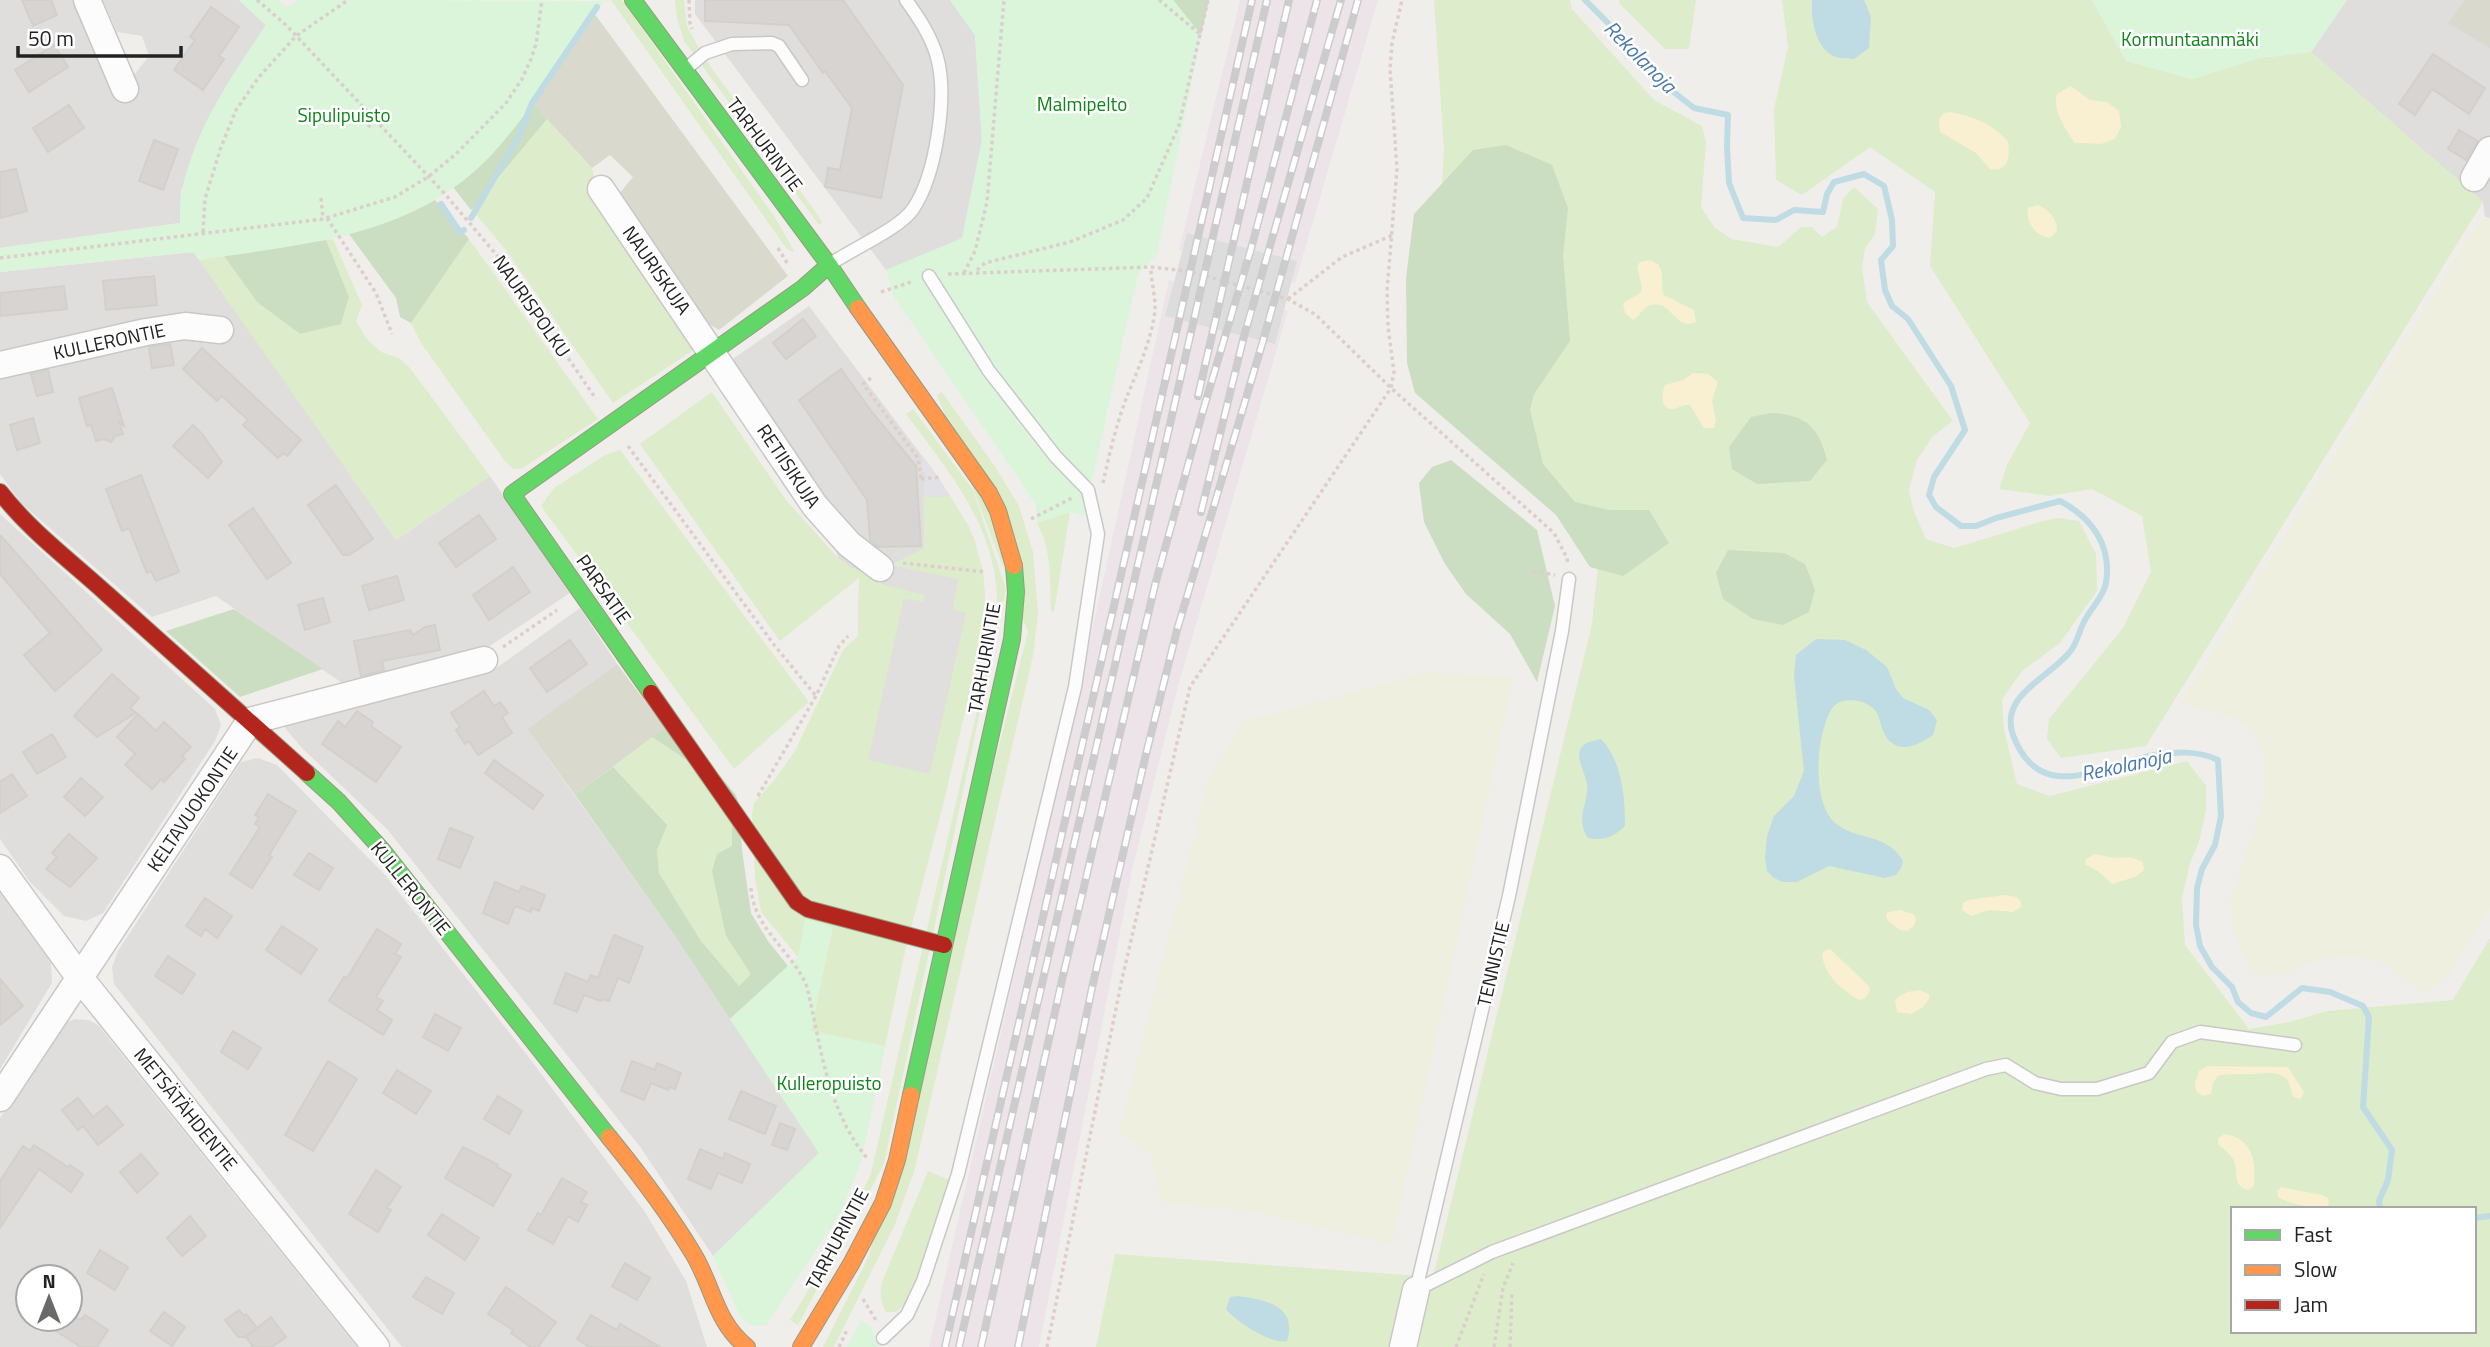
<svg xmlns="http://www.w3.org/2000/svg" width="2490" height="1347" font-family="'Titillium Web',sans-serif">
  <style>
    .residential { fill: #dfdedc; fill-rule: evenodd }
    .industrial { fill: #ede4e9 }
    .construction { fill: #d9d9cd }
    .farmland { fill: #efefdf }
    .grass { fill: #ddeccb; fill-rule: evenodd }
    .forest { fill: #cbdec1 }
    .sand { fill: #f8f0d0 }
    .park { fill: #daf5da }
    .parking { fill: #e0dfde }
    .plaza { fill: #e2e1e5 }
    .water { fill: #bfdbe3 }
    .pier { fill: #dedddd }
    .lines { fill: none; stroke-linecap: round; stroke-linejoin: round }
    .stream { stroke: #bfdbe3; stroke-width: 6 }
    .building { fill: #d7d4d2; stroke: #d3d0cc; stroke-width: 2 }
    .lane-casing { stroke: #c9c8c7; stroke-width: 15 }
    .street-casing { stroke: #c9c8c7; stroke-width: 29 }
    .fast-casing { stroke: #999a82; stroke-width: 18 }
    .slow-casing { stroke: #999a82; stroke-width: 18 }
    .jam-casing { stroke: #999a82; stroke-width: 18 }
    .path { stroke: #dccecd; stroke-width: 3.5; stroke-dasharray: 3.5 3.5; stroke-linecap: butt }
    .lane { stroke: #fdfcfc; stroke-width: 12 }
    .street { stroke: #fdfcfc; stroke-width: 26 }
    .fast { stroke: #63d668; stroke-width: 16 }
    .slow { stroke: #ff974d; stroke-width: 16 }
    .jam { stroke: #b3261e; stroke-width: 16 }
    .rail-casing { stroke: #ccc; stroke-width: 8 }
    .rail { stroke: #fff; stroke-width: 5; stroke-dasharray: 16; stroke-linecap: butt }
    .labels { text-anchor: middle; stroke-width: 5; stroke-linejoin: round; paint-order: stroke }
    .park-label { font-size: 19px; fill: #0c8416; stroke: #fff }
    .street-label { font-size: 19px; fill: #222; stroke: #fff }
    .water-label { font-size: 21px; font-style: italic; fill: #4a7aab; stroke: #fff }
  </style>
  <rect width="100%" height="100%" fill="#f0eeeb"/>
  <path class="residential" d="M0,0H72L117,102L138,92L134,75L149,56L142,36L117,32L103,0H239L266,25L258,37L181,191L180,223L0,248Z
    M695,0H950L975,35L982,140L962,239L886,270L695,14Z
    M2347,0H2490V218L2485,217L2483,202L2311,52Z
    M194,252L396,540L490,476L570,593L476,655L342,683L216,596L152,617L21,503L0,474V272Z
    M809,306L938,477L969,527L983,572L984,621L965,712L856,778L859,577L838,558L826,509L727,363Z
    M0,514L215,709L221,725L215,741L103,913L86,921L64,916L30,882L0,839Z
    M580,608L617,664L527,729L673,933L819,1153L713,1256L641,1148L387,829L302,748L285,728L295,717L488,674Z
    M258,758L277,765L385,875L527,1055L645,1212L686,1281L707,1347H402L114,984L112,967L118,951L241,762Z
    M0,893L51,963L52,983L0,1069Z
    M75,1019L88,1020L98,1025L357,1347H0V1118L64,1023ZM28,1277H70V1319H28Z"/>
  <path class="industrial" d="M1240,0H1378L1295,283L1179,250Z
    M1169,280L1288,311L1178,686L1133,866L1039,1347H929L1068,740Z"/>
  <path class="construction" d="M2465,0H2490V48L2448,23Z
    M594,13L788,276L719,330L707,323L683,300L686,289L618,195L633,177L610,155L592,168L532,103Z
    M617,664L665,728L575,795L527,729Z"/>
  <path class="farmland" d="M2485,217L2490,218V907L2449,975L2424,994L2385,963L2354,956L2320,959L2285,974L2258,975L2247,965L2234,934L2230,900L2265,796L2263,750L2253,729L2226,716L2181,703L2471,234Z
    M1423,673L1514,676L1392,1245L1251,1211L1162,1203L1150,1153L1119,1132L1208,781L1242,722Z"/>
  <path class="grass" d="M611,0H622L776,219L794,251L793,252L786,248Z
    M675,0H684L687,26L703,56L817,214L822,222L819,225L684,41L677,18Z
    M1434,0H1570L1572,9L1654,100L1702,126L1706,142L1701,207L1715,228L1732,239L1778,247L1801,227H1812L1822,237L1837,227L1843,199L1854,187L1878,209L1875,234L1865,249L1862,267L1867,302L1953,421L1933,436L1917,460L1909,490L1913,509L1926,539L1954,548L2043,521L2058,518L2079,521L2096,554L2097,591L2060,643L2022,671L2002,699L2004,729L2017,784L2050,796L2187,761L2206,786V810L2199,842L2190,863L2182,898L2185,945L2249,1029L2290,1022L2327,1011L2453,1000L2490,938V1347H1096L1115,1254L1433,1277L1592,624L1598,566L1563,515L1430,396L1444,149ZM2233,1209H2474V1331H2233Z
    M1619,0H1696L1689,49H1665L1620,4Z
    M1782,0H2092L2126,61L2192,79L2260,58L2311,52L2483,202L2146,746L2061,758L2047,739L2049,719L2123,628L2151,572L2142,516L2092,489L2050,496L1999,489L2007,465L2030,423L1930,266L1935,192L1870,147L1802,195L1776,180L1774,109L1788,47Z
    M532,103L592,168L604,217L690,343L692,351L613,403L505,249L453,187L493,153Z
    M333,239L362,305L356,321L367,339L381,352L399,358L410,368L490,476L396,540L199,260L224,256L257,302L300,334L341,323L349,297L326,240Z
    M469,239L598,419L521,469H513L504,460L421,343L411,323Z
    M712,392L786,500L838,558L852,568L888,576L882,584L925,594L924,602L904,599L869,760L966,613L953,610L891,565L924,548L923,497L950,496L969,527L975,541L983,572L985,593L984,621L965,712L944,801L905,951L861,1161L841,1211L766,1325H750L784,1187L819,1153L730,1019L799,978L798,957L761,912L755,878L752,813L754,803L776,778L795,751L843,650L858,636L859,578L780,641L640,444Z
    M942,392L996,468L1019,506L1033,552L1038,614L1033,656L914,1172L895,1224L834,1347H823L869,1256L1028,632L937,395Z
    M913,409L973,490L1006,589L884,1164L798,1325L790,1320L845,1231L871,1173L996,628C1006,539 956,481 906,414Z
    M620,450L809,702L734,769L541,506L554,488L605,455Z
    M1070,512L1054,612L1051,611C1050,582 1052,549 1037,523Z
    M652,737L718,781L732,823V846L726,936L752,974L738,987L701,941L659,873L657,850L613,767Z
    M928,1171L949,1180L941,1210L909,1300L896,1312H886C880,1301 880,1293 882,1282Z"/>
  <path class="forest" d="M1173,0H1209L1201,35Z
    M532,103L547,119L471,210L453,187L493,153Z
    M1506,145L1552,165L1568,208L1563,256L1570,341L1534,394L1530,410L1543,464L1575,502L1609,510H1649L1669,543L1623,576L1590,567L1556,515L1415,393L1407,363L1406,278L1414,214L1473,150Z
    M435,200L469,239L411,323L400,317L396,298L349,234C380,226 408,215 435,200Z
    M326,240L349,297L341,324L300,334L257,302L224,256Z
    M1771,413C1805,414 1819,427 1827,460L1810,481L1757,484L1732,469L1729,447L1751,417Z
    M1451,460L1537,530L1555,606L1537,682L1510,634L1466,594L1445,564L1424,522L1419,483L1432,467Z
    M1728,550L1784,553L1805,564L1815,590L1809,612L1783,625L1753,619L1723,599L1716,573Z
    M234,609L323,669L240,697L166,631Z
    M665,728L721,777L736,795L739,805L742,850L751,913L768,941L788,966L730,1019L673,933L575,795L613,767L667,825L657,850L659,873L701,941L739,986L751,974L726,936L712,871L717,854L732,846V823L718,781L652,737Z"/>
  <path class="sand" d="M2071,86L2090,100L2107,102L2119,111L2121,127L2115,139L2101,144L2075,143C2066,130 2052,110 2057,94Z
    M1950,112C1971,116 1995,124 2008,142C2010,157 2009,172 1990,169L1976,153L1940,132L1939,119L1944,113Z
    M2038,205C2049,210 2057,218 2057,231L2050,238C2035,236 2026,223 2028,208Z
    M1650,260L1659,265C1664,275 1660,285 1664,295L1694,310L1696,322C1676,332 1672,300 1651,305C1643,307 1640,316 1633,320L1625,313L1623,303L1640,293L1642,288L1637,266L1640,262Z
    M1693,373L1708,374L1718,382L1712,401L1716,420L1714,428H1704L1690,405C1683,404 1680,408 1673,409C1659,410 1662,393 1665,385L1683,380Z
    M2095,854L2114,858L2131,857L2143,862L2144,870L2135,877L2112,884L2098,871L2085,864L2086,859Z
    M2004,895L2017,897L2021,902V907L2013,912L1989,910L1971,916L1962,910L1963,903L1968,900Z
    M1900,910L1913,914L1916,918L1914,926L1908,931L1900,930L1887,920L1886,915L1888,912Z
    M1830,949L1869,986L1870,991L1864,999L1859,1000C1842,990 1824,975 1822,954L1824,951Z
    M1920,990L1929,994V999L1922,1008L1911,1014L1897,1012L1895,1001L1898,997L1907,992Z
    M2208,1066L2288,1067L2304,1092L2301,1099L2293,1097L2288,1080C2276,1070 2268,1073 2254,1074C2241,1075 2231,1073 2218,1076L2213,1083L2211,1094L2202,1096L2196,1091L2195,1083L2199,1071Z
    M2225,1134C2253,1139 2256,1161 2254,1186L2248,1190C2232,1186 2239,1174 2234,1161C2231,1154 2223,1149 2218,1144V1138Z
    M2281,1187L2322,1195L2328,1198L2329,1204L2326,1207C2310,1207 2291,1205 2278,1197L2277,1191Z"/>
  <path class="park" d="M239,0H278L286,7L299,0L605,1L594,13C562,60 532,110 494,152C417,237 304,244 199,260L193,252L0,272V248L180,223C180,212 180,200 182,190C195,129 232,75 266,25Z
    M950,0H1173L1201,35L1157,254L1138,274L1084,516L1070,512L1037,523L1036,506L1025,488L894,297L886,270L962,238L982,140L975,35Z
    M2092,0H2347L2311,52L2260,58L2193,79L2126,61Z
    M805,919L833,927L811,1031L885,1046L861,1161L841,1211L766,1325C754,1327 748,1325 740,1316L713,1256L819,1153L730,1019L798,957Z
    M861,1320L871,1327L879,1347H847Z"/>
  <path class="parking" d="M891,565L958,579L953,609L966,613L930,774L868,760L904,598L923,602L925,595L881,584L888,576Z"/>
  <path class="plaza" d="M922,455L938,477L950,496L923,497L925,478V472H922Z"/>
  <path class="water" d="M1812,0H1864L1871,17L1869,48L1854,59C1849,58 1841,59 1836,57C1815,49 1811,19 1812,0Z
    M1816,639L1845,640L1866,650L1887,667L1896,689L1903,698L1929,710L1937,720L1933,735C1917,746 1896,756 1884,733C1881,727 1880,719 1877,713C1868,699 1840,694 1831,710C1816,736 1811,801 1835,823C1856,841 1886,832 1903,861L1901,868L1896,875L1885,878L1829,866L1797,882H1783L1774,878L1767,871L1765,858L1767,836L1774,816L1794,796L1804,771L1794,676L1796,655Z
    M1601,739C1622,761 1625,797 1625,826C1613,837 1604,841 1588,838C1575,818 1588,806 1587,785C1586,773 1575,759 1581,748C1585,741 1595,741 1601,739Z
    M1238,1296C1265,1300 1298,1305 1287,1341C1272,1345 1235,1321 1226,1309L1230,1297Z"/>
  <path class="pier" d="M1187,233L1297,261L1275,344L1165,316Z"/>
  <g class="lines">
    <path class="stream" d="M1585,0L1623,38L1652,75L1694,108L1728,115L1727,146L1729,183L1743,218L1776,220L1794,210L1823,212L1827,194L1834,182L1864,174L1884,186L1892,220L1893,246L1881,260L1885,290L1892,306L1908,319L1951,386L1965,430L1934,477L1929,495L1936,507L1961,526H1976L1996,518L2060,501C2092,518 2112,545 2106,583C2104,596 2091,608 2085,620C2079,630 2077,645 2069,653C2048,678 1999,696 2013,735C2040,808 2104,764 2155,755C2175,751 2200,751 2218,760L2221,816L2215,845L2202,869L2197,888L2196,925L2200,946L2212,967L2232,987L2238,1002L2251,1013L2266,1017L2302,988L2330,992L2363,1006L2369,1017L2363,1107L2392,1150L2388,1180L2379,1201L2380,1209
      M441,204L460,232L464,230
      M471,218L518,138L532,103L597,7
      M2474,1218L2490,1216"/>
  </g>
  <path class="building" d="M22,0H51L57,15L33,26Z
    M705,0H843L903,85L881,198L825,187L828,168L840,170L852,108L825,71L823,73L789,25L705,21Z
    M211,7L239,27L219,56L224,59L203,90L174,70L195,40L190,37Z
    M54,45L68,67L29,92L15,70Z
    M2433,54L2485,88L2469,114L2432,89L2415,115L2399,104Z
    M69,105L84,128L48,152L33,128Z
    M2459,130L2478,141L2466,160L2448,149Z
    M154,140L178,149L163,190L139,181Z
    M16,169L27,211L0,218V172Z
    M154,276L157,305L106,310L103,281Z
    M64,286L67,309L0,316V293Z
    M803,319L816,336L786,359L773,343Z
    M170,344L174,365L152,368L149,347Z
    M202,348L301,440L287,456L283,453L278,458L243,425L248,420L222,396L217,401L183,369Z
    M841,369L872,412L916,466L921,546L878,547L870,540L867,500L799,400Z
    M48,370L53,392L37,396L31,374Z
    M112,388L124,426L119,422L123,434L115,436L111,442L104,439L96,441L91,425L87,426L79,398Z
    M33,418L40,443L17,450L10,425Z
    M193,425L202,434L222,462L208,478L173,446Z
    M141,475L179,572L156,581L151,571L147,573L129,528L122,531L106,489Z
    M336,485L373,539L349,555H343L308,505Z
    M253,508L291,563L267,579L229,525Z
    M479,515L496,539L456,567L439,543Z
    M0,535L102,650L55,691L24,655L50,633L0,574Z
    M513,567L530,592L489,620L473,595Z
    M397,576L404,600L369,610L362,586Z
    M323,598L330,622L305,630L298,605Z
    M435,625L440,650L382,661L384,670L361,676L354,641L410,630L413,635L425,627Z
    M570,640L587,664L547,692L530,668Z
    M112,674L139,698L130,708L136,713L97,737L74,716Z
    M484,691L494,706L500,702L508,713L502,717L512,733L478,755L469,741L465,744L456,730L460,727L451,713Z
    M357,711L373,722L371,726L401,747L376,782L322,744L338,721L345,727Z
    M138,714L156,731L164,722L191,747L182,756L185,759L164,782L161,779L152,789L125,765L135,754L117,737Z
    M52,734L66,757L37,774L23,752Z
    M494,760L543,795L533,809L485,773Z
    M12,774L27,796L0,813V782Z
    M81,778L103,797L85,816L64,797Z
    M268,794L296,811L269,855L272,857L252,888L230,874L260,827L255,824L259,817L255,815Z
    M450,828L473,837L460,868L438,859Z
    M69,834L97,858L70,887L46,869L57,857L52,853Z
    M309,853L333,868L319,890L294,875Z
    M495,882L519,892L522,886L545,895L539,911L532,908L531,912L515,906L508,924L483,913Z
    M205,898L232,916L217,938L205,929L201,936L186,926Z
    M282,926L317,949L301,974L266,950Z
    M377,929L401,944L395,954L401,957L376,997L383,1001L377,1010L392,1020L383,1035L329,1001L344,977L347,978Z
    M614,935L643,947L629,983L618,978L609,1001L602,999L601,1001L584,995L577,1012L554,1003L566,973L588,982L591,975L598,978Z
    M168,956L195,974L182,994L155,976Z
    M0,979L23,1006L0,1025Z
    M435,1014L461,1028L448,1051L423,1037Z
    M233,1031L261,1048L248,1069L221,1052Z
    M328,1061L357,1079L313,1151L285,1135Z
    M632,1061L655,1070L657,1063L681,1073L675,1089L669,1087L668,1090L651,1083L644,1100L621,1091Z
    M397,1070L431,1091L416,1114L383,1093Z
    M741,1091L776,1106L765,1134L729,1119Z
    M498,1096L522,1111L509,1134L484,1119Z
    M78,1098L93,1117L107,1106L123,1125L98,1145L83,1126L78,1130L62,1110Z
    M780,1123L795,1129L787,1150L772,1145Z
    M34,1145L68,1167L70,1165L83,1174L71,1192L39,1169L0,1228V1181L23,1146L30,1151Z
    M463,1147L498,1165L497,1167L511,1175L493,1206L445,1178Z
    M700,1149L723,1159L725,1153L750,1164L742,1183L718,1173L711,1189L688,1179Z
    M141,1154L158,1174L137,1193L120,1172Z
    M376,1170L401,1187L387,1208L391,1210L378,1232L349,1214Z
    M562,1178L587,1192L581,1202L587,1205L578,1222L568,1216L553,1244L528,1230L538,1213L541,1215Z
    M442,1214L479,1238L465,1260L428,1235Z
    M190,1216L206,1236L182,1256L167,1238Z
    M100,1250L128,1267L115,1290L87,1273Z
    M625,1263L650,1278L637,1300L612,1286Z
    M426,1277L454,1293L442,1314L413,1297Z
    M506,1287L556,1322L538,1347H531L511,1333L513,1330L488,1314Z
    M239,1310L244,1316L246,1314L257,1328L245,1337H238L225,1320Z
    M164,1312L185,1327L172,1346L150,1331Z
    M85,1315L108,1330L97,1347H81L38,1319H82Z
    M591,1315L617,1330L620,1324L660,1347H590L577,1339Z
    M271,1317L286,1337L272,1347H253L246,1337Z"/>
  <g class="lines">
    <defs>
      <path id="lane" d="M687,68L705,53L732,44L772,43L779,46L802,80
        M832,263C854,248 899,229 913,209C936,175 948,96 937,57C931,36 919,18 906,0
        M1416,1290L1492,1252L1986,1069L2006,1065L2035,1083L2061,1089H2097L2149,1073L2172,1042L2200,1032L2295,1045
        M1416,1290L1509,896L1562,631L1569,579
        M883,1338L907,1315L923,1281L958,1174L1075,687L1098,534L1088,490L1056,457L989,371L929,276"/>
      <path id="street" d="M87,0L125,89
        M2474,178L2490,150
        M601,189L815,506L849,544L880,568
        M0,365L146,332L185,326L220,330
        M0,868L80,978L376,1347
        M0,1098L250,721L484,660
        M1403,1347L1416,1290"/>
      <path id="fast" d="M633,0L829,265L858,308
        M651,693L512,494L803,288L829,265
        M307,773L339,802L383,851L609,1137
        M911,1095L1012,639L1016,592L1014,566"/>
      <path id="slow" d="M858,308L989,493L998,511L1014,566
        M609,1137C640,1175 669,1213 694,1255C713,1287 716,1323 747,1347
        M801,1347L851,1264L883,1203L897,1160L911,1095"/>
      <path id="jam" d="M0,492C31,532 71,561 108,595C174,654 241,714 307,773
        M651,693L797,902L808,909L944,945"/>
    </defs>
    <use href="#lane" class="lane-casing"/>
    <use href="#street" class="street-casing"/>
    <use href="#fast" class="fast-casing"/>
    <use href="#slow" class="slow-casing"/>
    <use href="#jam" class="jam-casing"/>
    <path class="path" d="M257,0L286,25L445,194L505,265L596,399
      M689,0L690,23L692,29
      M1159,0L1200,34
      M368,127L374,120
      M321,198L323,219
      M327,218L376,293L392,334
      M203,232L205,199L221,147L236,110L259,77L296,36L348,0
      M778,248L787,263
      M0,258L323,219L395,197L428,177L456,154L506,103L522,79L531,59L536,44L542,0
      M977,270L985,263L1070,242L1123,220L1147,198L1179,125L1208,0
      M964,273L975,251L987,202L1004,0
      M948,274L1151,267L1187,271L1288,299L1316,315L1391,388L1554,533L1567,558L1568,565
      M881,292L914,281
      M1288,299L1342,257L1393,235
      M871,378L863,384L918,458L921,479H917
      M628,446L775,646L816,696
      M921,479L942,477
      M1103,483C1109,455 1116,426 1126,399C1137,371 1151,342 1155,311C1156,298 1151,282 1151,268
      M1031,519L1074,497
      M903,563L986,572
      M1533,571L1555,575
      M503,647L557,610
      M758,796L816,696L839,646L848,636
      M751,888C754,930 792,950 807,987C821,1046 827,1110 867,1158
      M863,1299L877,1322
      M839,1347L847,1330
      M1047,1347L1122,979L1190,687L1391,388L1394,372L1388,327L1387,291L1397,169L1390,69L1392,43L1402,0
      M1456,1347L1484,1274
      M1494,1347L1503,1288L1513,1263
      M1510,1347L1512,1292"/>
    <use href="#lane" class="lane"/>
    <use href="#street" class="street"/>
    <use href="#fast" class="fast"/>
    <use href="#slow" class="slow"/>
    <use href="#jam" class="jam"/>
    <defs>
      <path id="rail" d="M1198,396L1289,0
        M1201,512L1244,336L1341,0
        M945,1347L1252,0
        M959,1347L1267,0
        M981,1347L1062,980L1155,585L1202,414L1251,249L1317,0
        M1018,1347L1092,988L1146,754L1177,630L1263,341L1358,0"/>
    </defs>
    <use href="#rail" class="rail-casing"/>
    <use href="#rail" class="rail"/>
  </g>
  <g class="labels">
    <g class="park-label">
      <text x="2190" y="46">Kormuntaanmäki</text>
      <text x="1082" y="111">Malmipelto</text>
      <text x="344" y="122">Sipulipuisto</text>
      <text x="829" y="1090">Kulleropuisto</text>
    </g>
    <g class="street-label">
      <text transform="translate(765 144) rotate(53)" y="7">TARHURINTIE</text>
      <text transform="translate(657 270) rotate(55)" y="7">NAURISKUJA</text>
      <text transform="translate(532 306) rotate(55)" y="7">NAURISPOLKU</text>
      <text transform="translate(109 341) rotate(-12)" y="7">KULLERONTIE</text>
      <text transform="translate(789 466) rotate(56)" y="7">RETIISIKUJA</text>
      <text transform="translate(604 589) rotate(55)" y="7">PARSATIE</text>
      <text transform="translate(984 658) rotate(-80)" y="7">TARHURINTIE</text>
      <text transform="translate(192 809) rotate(-56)" y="7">KELTAVUOKONTIE</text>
      <text transform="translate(411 888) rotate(51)" y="7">KULLERONTIE</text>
      <text transform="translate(1493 964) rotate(-77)" y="7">TENNISTIE</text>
      <text transform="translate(186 1109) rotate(51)" y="7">METSÄTÄHDENTIE</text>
      <text transform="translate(837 1239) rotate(-62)" y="7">TARHURINTIE</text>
    </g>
    <g class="water-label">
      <text transform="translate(1640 57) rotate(45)" y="7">Rekolanoja</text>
      <text transform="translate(2126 765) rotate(-12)" y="7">Rekolanoja</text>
    </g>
  </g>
  <rect x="2231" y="1207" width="245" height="126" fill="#ffffff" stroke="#a7a7a7" stroke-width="2"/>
  <rect x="2245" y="1230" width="35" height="10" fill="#63d668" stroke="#a7a7a7" stroke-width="2"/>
  <text x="2294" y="1242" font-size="21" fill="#222222">Fast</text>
  <rect x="2245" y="1265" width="35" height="10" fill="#ff974d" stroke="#a7a7a7" stroke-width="2"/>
  <text x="2294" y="1277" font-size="21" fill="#222222">Slow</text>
  <rect x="2245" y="1300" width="35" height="10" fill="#b3261e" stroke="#a7a7a7" stroke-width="2"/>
  <text x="2294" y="1312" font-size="21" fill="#222222">Jam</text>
  <g transform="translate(49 1298)"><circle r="33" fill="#ffffff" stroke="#a7a7a7" stroke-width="2"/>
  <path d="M0-5L12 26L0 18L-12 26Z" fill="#6a6968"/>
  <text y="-10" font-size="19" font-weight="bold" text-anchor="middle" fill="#222222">N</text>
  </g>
  <path d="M18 46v10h163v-10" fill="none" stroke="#222222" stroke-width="3.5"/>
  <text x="28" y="46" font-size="21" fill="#222222" stroke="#ffffff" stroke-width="5" paint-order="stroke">50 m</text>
</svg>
